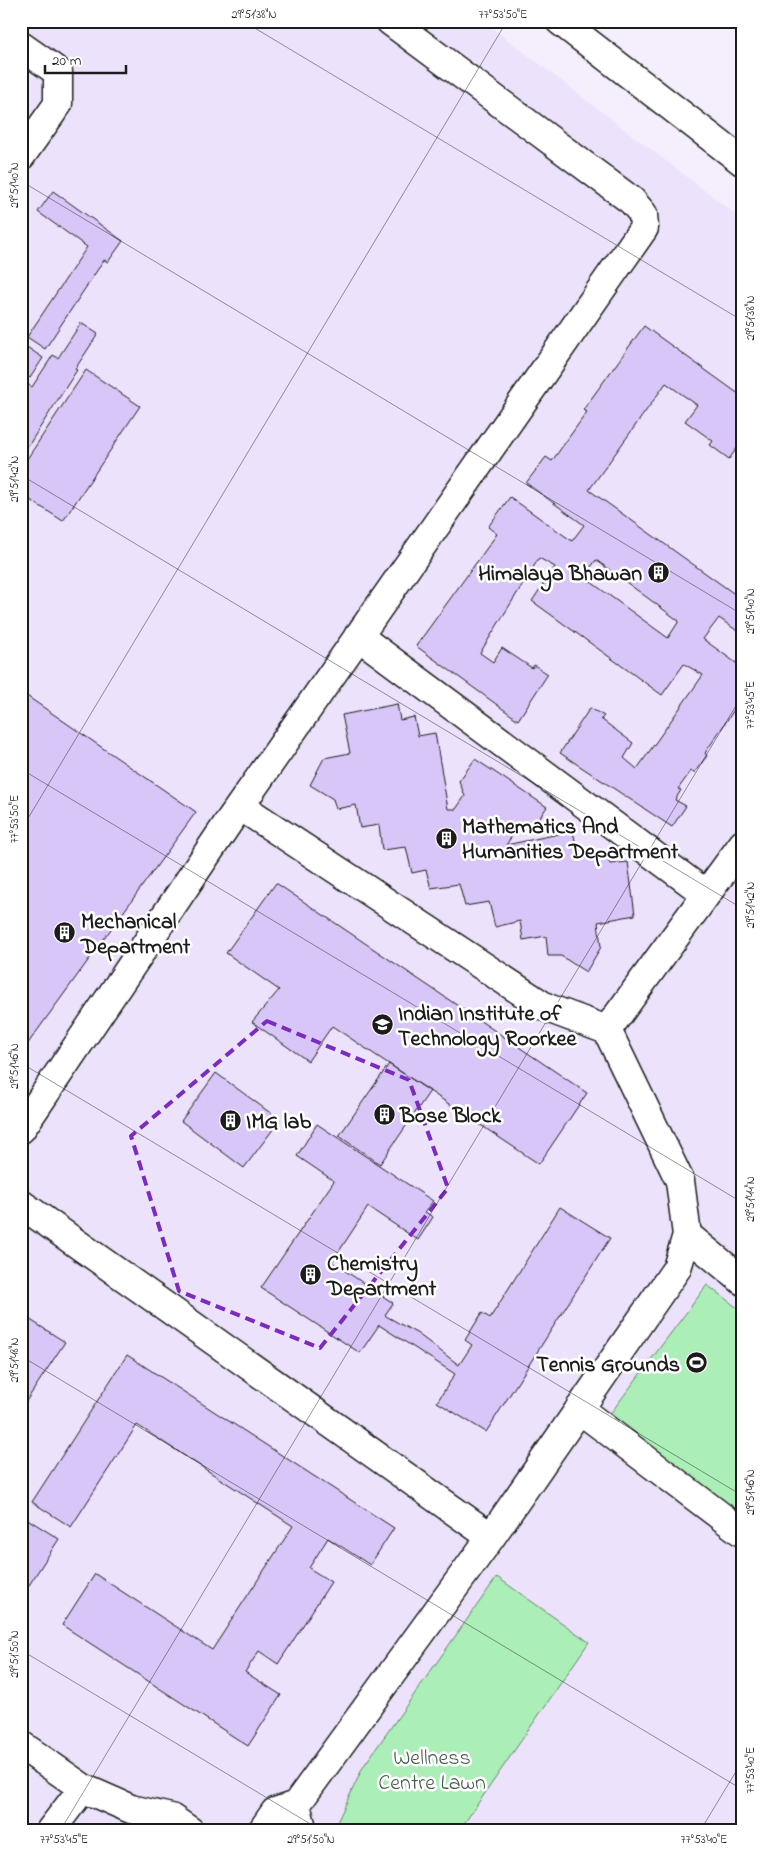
<svg xmlns="http://www.w3.org/2000/svg" width="764" height="1852" font-family="'Indie Flower',sans-serif">
  <style>
    .built { fill: #ece2fc }
    .green { fill: #aceeb7; stroke: #64856a }
    .building { fill: #d9c6f8; stroke: #1c1c1c; fill-rule: evenodd }
    .lines { fill: none; stroke-linecap: round; stroke-linejoin: round }
    .minor-casing { stroke: #1c1c1c; stroke-width: 31 }
    .minor { stroke: #fff; stroke-width: 28 }
    .marked { fill: none; stroke: #7b2cbf; stroke-width: 4; stroke-dasharray: 10 6; stroke-linejoin: round }
    .ticks { fill: none; stroke: #1c1c1c; stroke-width: 1; stroke-opacity: 0.45 }
    .labels { text-anchor: middle; stroke-width: 5; stroke-linejoin: round; paint-order: stroke }
    .poi-label { font-size: 22px; font-weight: bold; fill: #1c1c1c; stroke: #fff; text-anchor: start }
    .park-label { font-size: 22px; fill: #475b4a; stroke: #fff }
    .neatline { fill: none; stroke: #1c1c1c; stroke-width: 2 }
    .ticks-label { font-size: 12px; text-anchor: middle; fill: #1c1c1c }
  </style>
  <rect width="100%" height="100%" fill="#f4eefd"/>
  <filter id="ink" filterUnits="userSpaceOnUse"><feTurbulence type="fractalNoise" baseFrequency=".02" numOctaves="2"/><feDisplacementMap in="SourceGraphic" scale="10" xChannelSelector="R" yChannelSelector="G"/><feConvolveMatrix kernelMatrix="1 2 1 2 8 2 1 2 1" color-interpolation-filters="sRGB"/></filter>
  <g filter="url(#ink)">
    <path class="built" d="M21,21H483L743,220V1831H21Z"/>
    <path class="green" d="M707,1285L743,1312V1520L610,1414Z
      M497,1577L589,1642L459,1831H333L363,1767Z"/>
    <path class="building" d="M53,191L123,241L108,262L104,260L45,349L27,337L87,247L38,212Z
      M81,323L98,334L75,369L77,370L21,457V380L32,387L53,355L58,358Z
      M644,326L743,397V440L729,459L710,445L713,441L685,421L697,405L666,383L589,490L743,600V635L719,618L703,639L743,668V702L740,701L705,753L707,756L694,773L691,771L678,789L681,790L675,800L686,806L672,827L560,753L590,708L604,716L601,719L633,743L624,758L637,769L703,675L684,664L662,695L532,601L555,567L539,558L480,653L493,662L502,648L532,668L534,665L548,674L518,720L416,646L497,534L488,527L510,497L572,541L584,525L526,483L546,457L552,461L587,412L583,410ZM596,560L679,621L668,638L584,577Z
      M21,343L43,358L30,378L21,372Z
      M86,370L140,406L63,521L21,494V468Z
      M21,692L196,812L21,1053Z
      M397,704L400,720L414,717L418,736L435,733L448,809H456L465,796L459,781L475,759L547,807L533,827L516,830L506,845L573,831L578,854L604,851L610,864L628,862L635,915L598,922L601,947L586,972L561,956H548L546,936L523,940L520,921L495,927L489,902L465,906L459,884L431,888L426,870L412,873L406,847L382,850L379,825L360,828L356,805L336,809L333,799L310,785L324,758L350,753L342,715Z
      M276,883L587,1093L539,1164L332,1026L308,1061L252,1022L279,990L226,953Z
      M389,1064L430,1091L380,1164L339,1136Z
      M216,1073L280,1120L244,1168L181,1121Z
      M317,1124L433,1201L425,1212L433,1217L418,1240L368,1207L332,1262L393,1303L385,1315L386,1316L418,1334L459,1365L472,1345L465,1340L482,1313L490,1318L560,1207L610,1238L486,1432L437,1402L455,1374L379,1325L360,1353L261,1288L334,1181L297,1156Z
      M21,1314L65,1342L21,1409Z
      M127,1355L394,1528L370,1565L328,1538L309,1568L331,1582L278,1664L259,1651L245,1672L281,1695L248,1746L62,1625L95,1574L212,1650L293,1526L137,1425L71,1527L32,1502Z
      M21,1515L59,1539L22,1596L21,1595Z"/>
    <g class="lines">
      <defs>
        <path id="minor" d="M560,21L743,162
          M21,46L58,72V104L21,156
          M358,636L706,894
          M240,806L545,1007L607,1030L680,1181L687,1235L677,1268L491,1537L296,1805L275,1812L262,1831
          M607,1030L743,844
          M21,1129L228,823L644,228L643,214L632,201L390,21
          M21,1204L491,1537
          M687,1235L743,1281
          M579,1409L743,1533
          M21,1745L83,1788L131,1809L171,1818L190,1831
          M296,1805L302,1828L300,1831
          M50,1831L83,1788"/>
      </defs>
      <use href="#minor" class="minor-casing"/>
      <use href="#minor" class="minor"/>
    </g>
  </g>
  <path class="marked" d="M267,1021L409,1080L448,1188L320,1348L179,1291L131,1136Z"/>
  <path class="ticks" d="M243,21L743,321M732,21L743,28M21,181L743,615M21,475L743,909M21,769L743,1203M21,830L507,21M21,1063L743,1496M21,1356L743,1790M21,1650L322,1831M60,1831L743,694M700,1831L743,1760"/>
  <defs>
    <symbol id="building-disc" viewBox="-11 -11 22 22"><circle r="9.5" fill="#1c1c1c" stroke="#fff"/><path d="M-4-6H4V6H1V3H-1V6H-4ZM-2.5-4.3h1.7v1.8h-1.7ZM.8-4.3h1.7v1.8H.8ZM-2.5-1h1.7V.8h-1.7ZM.8-1h1.7V.8H.8Z" fill="#fff"/></symbol>
    <symbol id="university-disc" viewBox="-11 -11 22 22"><circle r="9.5" fill="#1c1c1c" stroke="#fff"/><path d="M0-5L7-2L0 1L-7-2ZM-4 1L0 2.5L4 1V4Q0 6-4 4Z" fill="#fff"/></symbol>
    <symbol id="stadium-disc" viewBox="-11 -11 22 22"><circle r="9.5" fill="#1c1c1c" stroke="#fff"/><path d="M0-5a6.5 5 0 1 0 0 10a6.5 5 0 1 0 0-10ZM-3.5-1.8h7v3.6h-7Z" fill="#fff"/></symbol>
  </defs>
  <g fill-rule="evenodd">
    <use href="#building-disc" x="646" y="560" width="25" height="25"/>
    <use href="#building-disc" x="434" y="826" width="25" height="25"/>
    <use href="#building-disc" x="52" y="920" width="25" height="25"/>
    <use href="#university-disc" x="370" y="1012" width="25" height="25"/>
    <use href="#building-disc" x="372" y="1102" width="25" height="25"/>
    <use href="#building-disc" x="218" y="1108" width="25" height="25"/>
    <use href="#building-disc" x="298" y="1262" width="25" height="25"/>
    <use href="#stadium-disc" x="684" y="1350" width="25" height="25"/>
  </g>
  <g class="labels">
    <g class="poi-label">
      <text x="642" y="580" text-anchor="end">Himalaya Bhawan</text>
      <text x="462" y="833">Mathematics And<tspan x="462" dy="25">Humanities Department</tspan></text>
      <text x="81" y="928">Mechanical<tspan x="81" dy="25">Department</tspan></text>
      <text x="398" y="1020">Indian Institute of<tspan x="398" dy="25">Technology Roorkee</tspan></text>
      <text x="400" y="1122">Bose Block</text>
      <text x="246" y="1128">IMG lab</text>
      <text x="327" y="1270">Chemistry<tspan x="327" dy="25">Department</tspan></text>
      <text x="680" y="1371" text-anchor="end">Tennis Grounds</text>
    </g>
    <g class="park-label">
      <text x="432" y="1764">Wellness<tspan x="432" dy="25">Centre Lawn</tspan></text>
    </g>
  </g>
  <rect width="764" height="1852" fill="none" stroke="#fff" stroke-width="55"/>
  <path d="M45 65v8h81v-8" fill="none" stroke="#1c1c1c" stroke-width="2.5"/>
  <text x="52" y="65" font-size="15" fill="#1c1c1c" stroke="#ffffff" stroke-width="4" paint-order="stroke">20 m</text>
  <rect x="28" y="28" width="708" height="1796" class="neatline"/>
  <g class="ticks-label">
    <text x="254" y="18">29°51'38"N</text>
    <text x="503" y="18">77°53'50"E</text>
    <text transform="translate(14 185) rotate(-90)" y="4">29°51'40"N</text>
    <text transform="translate(750 318) rotate(-90)" y="4">29°51'38"N</text>
    <text transform="translate(14 479) rotate(-90)" y="4">29°51'42"N</text>
    <text transform="translate(750 611) rotate(-90)" y="4">29°51'40"N</text>
    <text transform="translate(750 705) rotate(-90)" y="4">77°53'45"E</text>
    <text transform="translate(14 819) rotate(-90)" y="4">77°53'50"E</text>
    <text transform="translate(750 905) rotate(-90)" y="4">29°51'42"N</text>
    <text transform="translate(14 1066) rotate(-90)" y="4">29°51'46"N</text>
    <text transform="translate(750 1199) rotate(-90)" y="4">29°51'44"N</text>
    <text transform="translate(14 1360) rotate(-90)" y="4">29°51'48"N</text>
    <text transform="translate(750 1492) rotate(-90)" y="4">29°51'46"N</text>
    <text transform="translate(14 1654) rotate(-90)" y="4">29°51'50"N</text>
    <text transform="translate(750 1770) rotate(-90)" y="4">77°53'40"E</text>
    <text x="64" y="1843">77°53'45"E</text>
    <text x="311" y="1843">29°51'50"N</text>
    <text x="704" y="1843">77°53'40"E</text>
  </g>
</svg>
